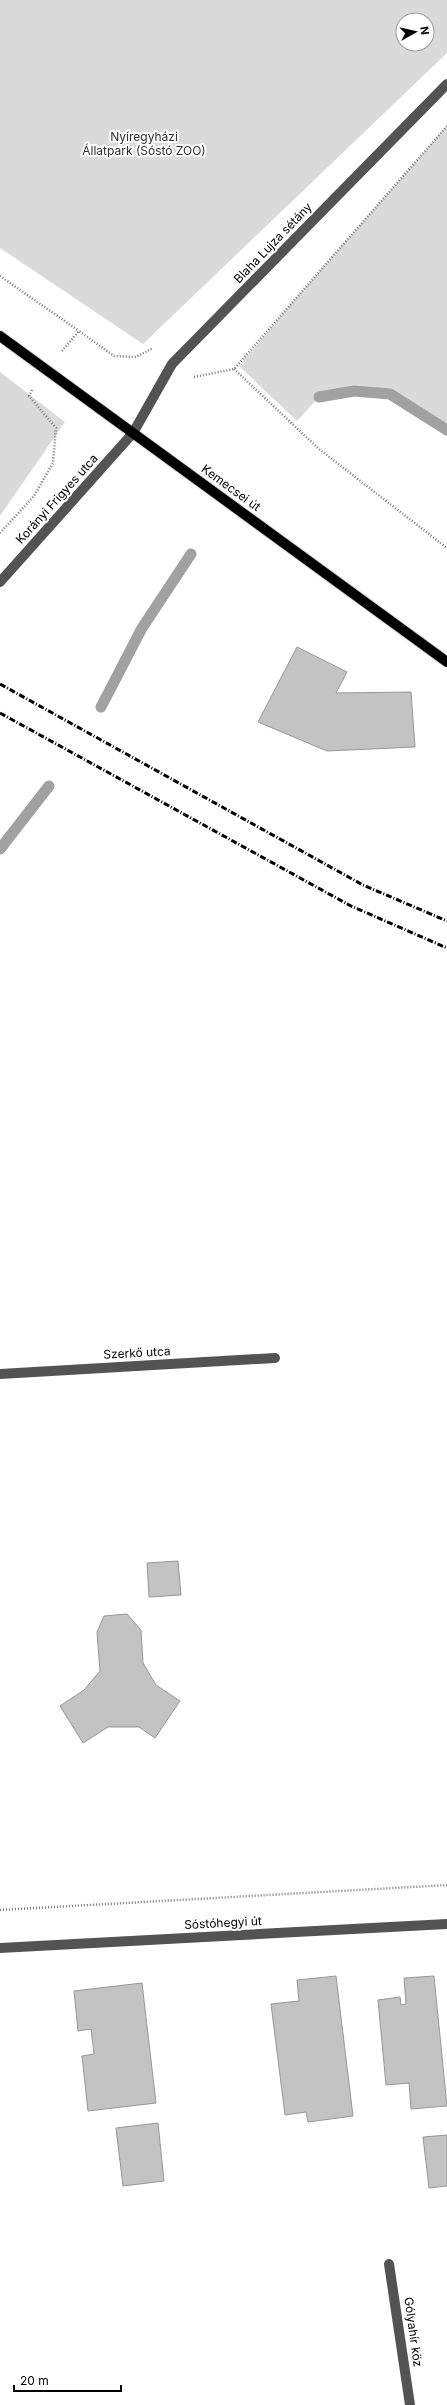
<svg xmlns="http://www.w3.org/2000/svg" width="447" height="2405" font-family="Inter,sans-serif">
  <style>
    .green { fill: #dadada; fill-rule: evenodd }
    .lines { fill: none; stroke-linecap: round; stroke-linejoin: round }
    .stream { stroke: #a1a1a1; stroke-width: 11 }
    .building { fill: #c3c3c3; stroke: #979797 }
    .major-casing { stroke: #dbdbdb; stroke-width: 12 }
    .path { stroke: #757575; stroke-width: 2.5; stroke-dasharray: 1 2; stroke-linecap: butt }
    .minor { stroke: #535353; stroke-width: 10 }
    .major { stroke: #000; stroke-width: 10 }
    .rail { stroke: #000; stroke-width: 3; stroke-dasharray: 6 2 1 2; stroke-linecap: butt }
    .labels { text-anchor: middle; stroke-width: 4; stroke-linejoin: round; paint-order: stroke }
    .park-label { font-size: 12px; fill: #313131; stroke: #fff }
    .street-label { font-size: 12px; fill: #000; stroke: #fff }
  </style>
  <rect width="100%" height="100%" fill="#fff"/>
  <path class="green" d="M0,0H447V53L143,344L0,248ZM403,20H427V44H403Z
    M447,126V430L390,394L354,391L319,397L297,421L239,366L290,305Z
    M0,372L65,422L0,516Z"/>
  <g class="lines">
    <path class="stream" d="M319,397L354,391L390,394L447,430
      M101,707L142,628L191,554
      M0,849L49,786"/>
  </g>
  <path class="building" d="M297,647L347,672L336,693L411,692L415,747L327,751L258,722Z
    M178,1561L181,1595L149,1597L147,1563Z
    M127,1614L141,1630L143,1663L156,1685L180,1701L155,1738L139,1727H108L83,1743L60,1706L84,1690L100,1671L97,1632L104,1616Z
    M336,1976L353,2116L308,2122L306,2112L285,2115L271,2004L299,2001L297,1980Z
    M434,1976L447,2106L411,2109L409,2083L386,2085L378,2000L400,1997L401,2005L406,2004L404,1978Z
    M142,1983L156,2103L88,2111L82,2056L94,2054L91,2029L78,2031L74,1991Z
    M158,2123L164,2181L123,2186L116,2128Z
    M447,2135V2186L429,2188L423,2137Z"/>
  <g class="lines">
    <defs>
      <path id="major" d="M0,336L447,662"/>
    </defs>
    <use href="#major" class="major-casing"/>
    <path class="path" d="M0,276L79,331
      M62,351L79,331L114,356L136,357L153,348
      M234,369L319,449L447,548
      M194,377L234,369L447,126
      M0,533L34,496L53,463L56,428L29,396L32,390
      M0,1910L447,1885"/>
    <path class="minor" d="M0,582L133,433L172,364L447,84
      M0,1374L275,1358
      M0,1948L447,1924
      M389,2264L410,2405"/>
    <use href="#major" class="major"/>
    <path class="rail" d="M0,684L363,885L447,921
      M0,713L351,906L447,948"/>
  </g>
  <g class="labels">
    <g class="park-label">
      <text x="144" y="141">Nyíregyházi<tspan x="144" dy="14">Állatpark (Sóstó ZOO)</tspan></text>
    </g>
    <g class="street-label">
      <text transform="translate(273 243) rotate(-46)" y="4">Blaha Lujza sétány</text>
      <text transform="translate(231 488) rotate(36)" y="4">Kemecsei út</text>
      <text transform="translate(57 499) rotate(-48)" y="4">Korányi Frigyes utca</text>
      <text transform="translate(137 1353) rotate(-3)" y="4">Szerkő utca</text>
      <text transform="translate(223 1923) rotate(-3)" y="4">Sóstóhegyi út</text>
      <text transform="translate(413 2332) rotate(82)" y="4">Gólyahír köz</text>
    </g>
  </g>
  <g transform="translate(415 32) rotate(82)"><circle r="19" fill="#ffffff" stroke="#999999"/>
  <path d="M0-3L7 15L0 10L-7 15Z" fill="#000000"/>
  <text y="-6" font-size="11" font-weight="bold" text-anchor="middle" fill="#000000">N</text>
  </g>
  <path d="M14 2385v6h107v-6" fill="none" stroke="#000000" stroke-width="2"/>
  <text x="20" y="2385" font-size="12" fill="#000000" stroke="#ffffff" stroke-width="3" paint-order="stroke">20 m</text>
</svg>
